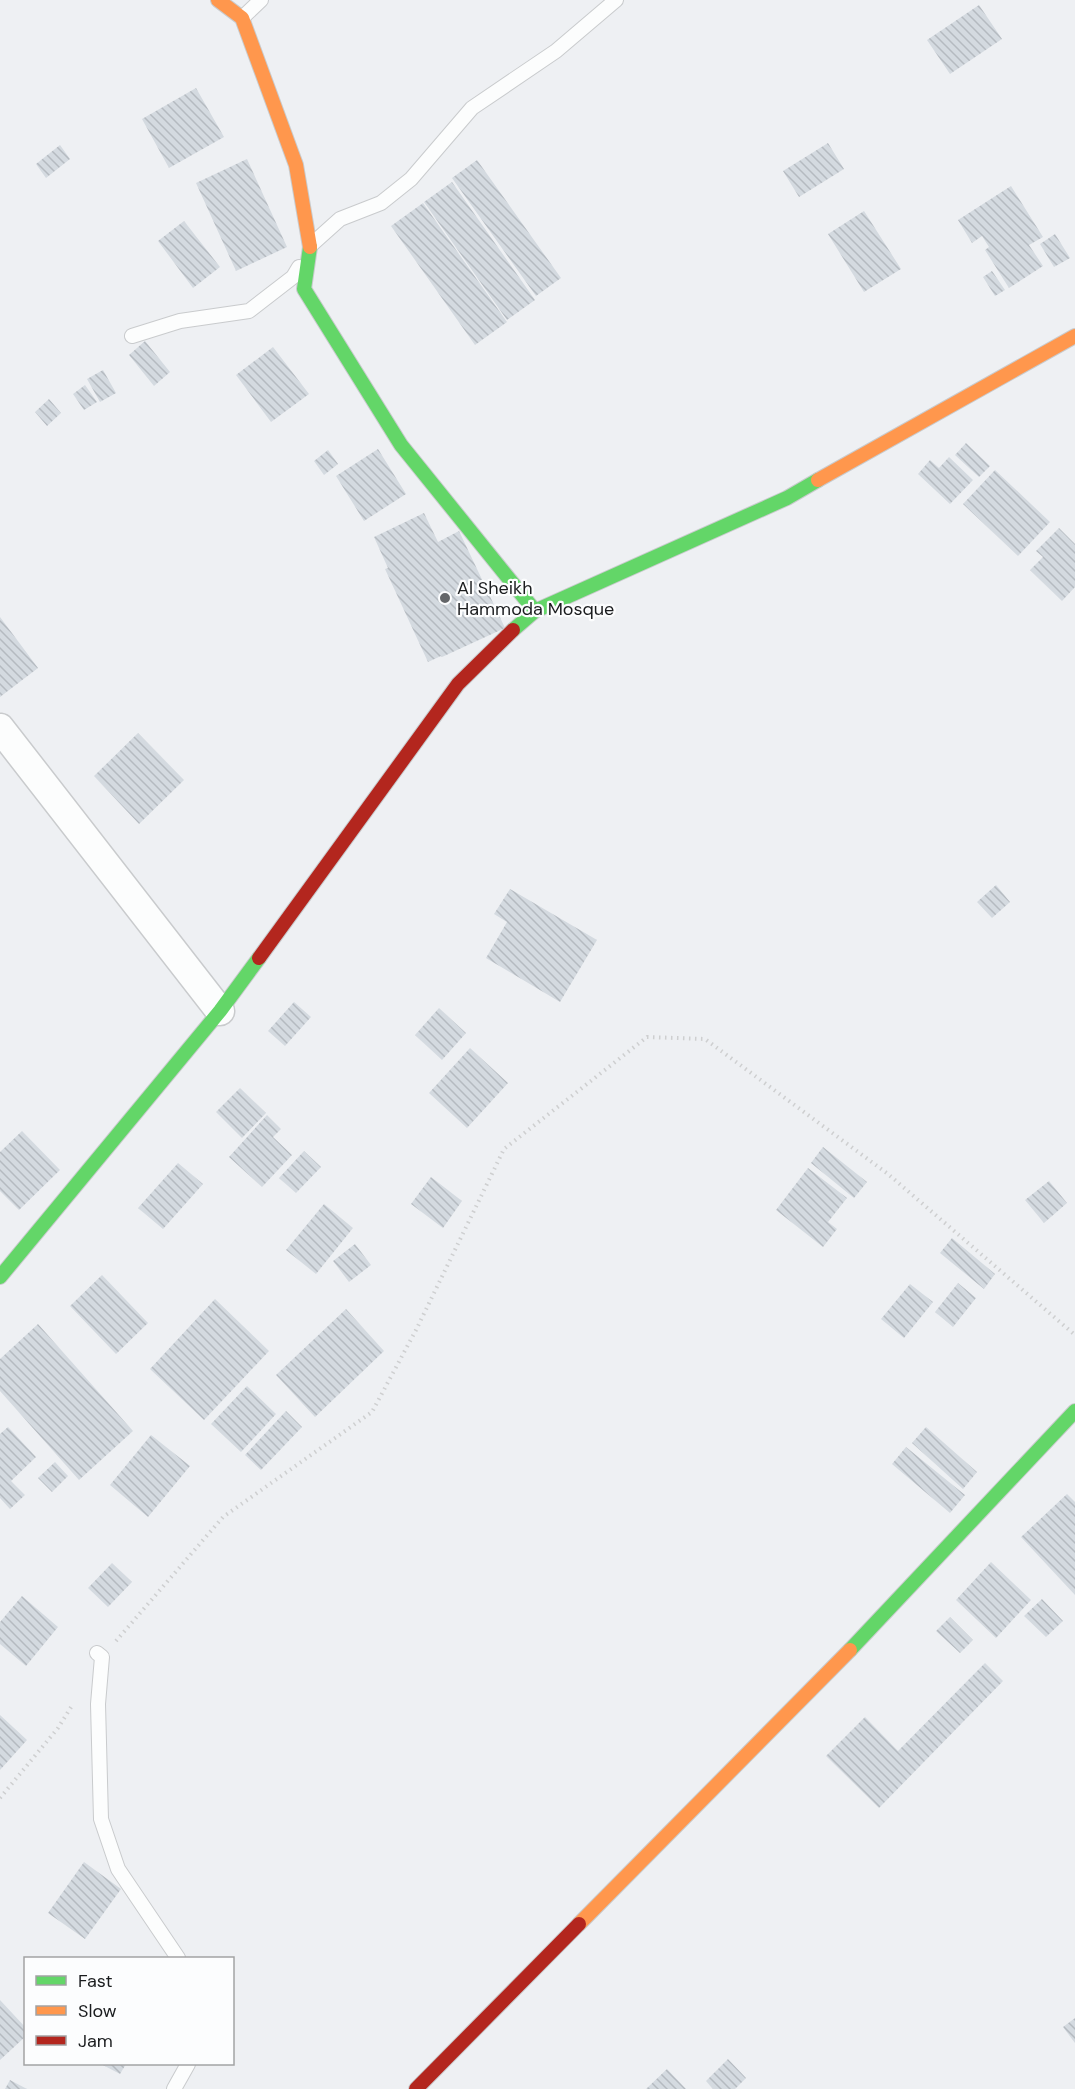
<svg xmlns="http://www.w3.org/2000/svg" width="1075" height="2089" font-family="'DM Sans',sans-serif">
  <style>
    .building { fill: url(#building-back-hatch) }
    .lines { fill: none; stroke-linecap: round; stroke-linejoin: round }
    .lane-casing { stroke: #c9cbcd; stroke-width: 16 }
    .street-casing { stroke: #c9cbcd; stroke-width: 31 }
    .fast-casing { stroke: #c9cbcd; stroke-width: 16 }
    .slow-casing { stroke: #c9cbcd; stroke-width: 16 }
    .jam-casing { stroke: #c9cbcd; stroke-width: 16 }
    .path { stroke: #cecfd0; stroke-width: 4; stroke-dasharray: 1.5 4.5; stroke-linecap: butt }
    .lane { stroke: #fcfdfd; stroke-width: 14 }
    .street { stroke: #fcfdfd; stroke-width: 28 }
    .fast { stroke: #63d668; stroke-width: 14 }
    .slow { stroke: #ff974d; stroke-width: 14 }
    .jam { stroke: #b3261e; stroke-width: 14 }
    .poi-dot { fill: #646669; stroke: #fcfdfe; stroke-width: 2 }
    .labels { text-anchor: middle; stroke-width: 4.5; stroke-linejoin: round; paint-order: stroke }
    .poi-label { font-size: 18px; fill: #1a1c1e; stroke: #fcfdfe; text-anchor: start }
  </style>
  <defs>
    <pattern id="building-back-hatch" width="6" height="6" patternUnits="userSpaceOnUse" patternTransform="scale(1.5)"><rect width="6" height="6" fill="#d4dae0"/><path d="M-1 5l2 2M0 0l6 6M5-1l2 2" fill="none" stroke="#b5bac0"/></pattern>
  </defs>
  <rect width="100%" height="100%" fill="#eef0f3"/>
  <path class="building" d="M979,5L1002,39L950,74L927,40Z
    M196,88L224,137L169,168L142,119Z
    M828,143L844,169L799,197L783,171Z
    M60,145L70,159L46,178L36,164Z
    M247,159L287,247L236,271L196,183Z
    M477,160L561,278L536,296L452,178Z
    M452,182L535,300L507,320L424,202Z
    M1011,186L1043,237L1029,245L1043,266L1009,288L985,250L989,247L982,236L972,243L958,220Z
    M423,203L507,322L475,345L391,226Z
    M864,211L901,269L864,292L828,234Z
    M184,221L220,267L193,288L158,241Z
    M1055,234L1070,258L1054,267L1040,244Z
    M992,271L1005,290L995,296L983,277Z
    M145,341L170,372L154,386L129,355Z
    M273,347L309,394L271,422L236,375Z
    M103,370L116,393L100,402L87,379Z
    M85,385L97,402L84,410L73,394Z
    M49,399L61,413L47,426L35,412Z
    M966,443L990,466L979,477L955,455Z
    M378,449L406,494L364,521L336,476Z
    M328,450L338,464L324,475L314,461Z
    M949,457L973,480L950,504L918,474L930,460L939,468Z
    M995,470L1050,522L1018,556L963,504Z
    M424,513L438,542L459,531L505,628L442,657L441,656L428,662L385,569L388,568L374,537Z
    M1059,528L1075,544V587L1062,601L1030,570L1043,557L1036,551Z
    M0,617L38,668L0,697Z
    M138,733L184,780L139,824L94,776Z
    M996,885L1010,902L992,918L977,902Z
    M510,889L597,940L560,1002L486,958L507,922L494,914Z
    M294,1002L311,1017L285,1046L268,1031Z
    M439,1008L466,1033L442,1060L415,1035Z
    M470,1048L508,1083L467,1128L429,1093Z
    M240,1088L266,1113L242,1138L216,1112Z
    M267,1115L281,1129L273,1137L292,1155L262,1187L229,1157Z
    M22,1131L60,1170L19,1210L0,1191V1152Z
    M823,1147L867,1182L854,1198L811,1163Z
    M304,1151L321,1167L296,1193L279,1178Z
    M178,1163L203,1184L163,1229L138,1208Z
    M808,1168L847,1198L828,1222L837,1229L823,1247L776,1210Z
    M431,1177L462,1201L443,1228L411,1204Z
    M1049,1181L1067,1203L1044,1223L1025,1200Z
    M324,1204L353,1228L316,1274L286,1250Z
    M952,1238L995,1274L984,1289L940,1253Z
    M355,1244L371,1265L349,1282L333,1261Z
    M102,1275L148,1323L116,1354L70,1306Z
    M958,1283L976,1298L953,1327L935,1312Z
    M910,1284L933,1302L904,1338L881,1319Z
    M215,1299L269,1351L204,1420L150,1369Z
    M346,1309L384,1351L315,1417L276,1375Z
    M38,1324L133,1431L79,1480L0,1391V1359Z
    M247,1386L276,1414L241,1452L211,1424Z
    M286,1411L302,1427L261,1470L245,1455Z
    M8,1427L36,1457L11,1481L25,1495L10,1509L0,1498V1434Z
    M926,1427L977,1472L963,1489L912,1443Z
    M151,1435L190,1466L148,1517L110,1485Z
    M906,1447L965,1495L950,1513L892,1464Z
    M55,1462L68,1476L52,1492L38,1478Z
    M1067,1494L1075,1502V1595L1021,1537Z
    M991,1562L1031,1600L996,1638L956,1600Z
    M112,1563L132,1582L108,1607L88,1588Z
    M22,1596L58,1627L26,1666L0,1644V1622Z
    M1042,1599L1063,1621L1046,1637L1024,1616Z
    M950,1617L973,1640L960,1653L936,1631Z
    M985,1663L1003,1681L879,1808L826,1756L865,1717L898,1751Z
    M0,1715L27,1740L0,1770Z
    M84,1862L121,1889L85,1939L48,1913Z
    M0,2000L26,2028V2036L0,2060Z
    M1075,2018V2043L1063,2027Z
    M728,2059L746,2078L735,2089H713L706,2081Z
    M101,2064H126L120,2074Z
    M667,2069L686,2089H646Z
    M10,2080L27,2089H5Z"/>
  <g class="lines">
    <defs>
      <path id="lane" d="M242,18L261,0
        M311,245L340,219L381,203L411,179L472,108L556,51L616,0
        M132,336L180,321L249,311L293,277L299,267
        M97,1653L102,1657L98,1704L101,1819L118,1869L178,1958
        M174,2089L188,2064"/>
      <path id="street" d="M0,728L220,1011"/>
      <path id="fast" d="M310,247L304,289L401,445L535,611
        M513,630L535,611L787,498L818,480
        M0,1277L220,1011L259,958
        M850,1650L1075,1411"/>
      <path id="slow" d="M218,0L242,18L296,165L310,247
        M818,480L1075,336
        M579,1924L850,1650"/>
      <path id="jam" d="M259,958L458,684L513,630
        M416,2089L579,1924"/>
    </defs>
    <use href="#lane" class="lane-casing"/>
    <use href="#street" class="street-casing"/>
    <use href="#fast" class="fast-casing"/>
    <use href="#slow" class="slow-casing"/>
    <use href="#jam" class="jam-casing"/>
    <path class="path" d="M116,1641L223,1517L372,1412L416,1330L504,1149L647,1037L705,1039L888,1174L1075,1335
      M0,1798L58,1728L73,1704"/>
    <use href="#lane" class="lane"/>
    <use href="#street" class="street"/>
    <use href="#fast" class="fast"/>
    <use href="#slow" class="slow"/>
    <use href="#jam" class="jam"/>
  </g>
  <circle class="poi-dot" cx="445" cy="598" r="6"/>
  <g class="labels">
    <g class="poi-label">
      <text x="457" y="594">Al Sheikh<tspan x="457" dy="21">Hammoda Mosque</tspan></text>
    </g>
  </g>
  <rect x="24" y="1957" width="210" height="108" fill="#fcfdfe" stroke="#a2a3a4" stroke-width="1.5"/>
  <rect x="36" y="1976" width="30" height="9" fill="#63d668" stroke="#a2a3a4" stroke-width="1.5"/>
  <text x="78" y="1987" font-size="18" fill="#1a1c1e">Fast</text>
  <rect x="36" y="2006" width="30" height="9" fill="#ff974d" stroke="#a2a3a4" stroke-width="1.5"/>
  <text x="78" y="2017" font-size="18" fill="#1a1c1e">Slow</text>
  <rect x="36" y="2036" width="30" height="9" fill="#b3261e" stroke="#a2a3a4" stroke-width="1.5"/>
  <text x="78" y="2047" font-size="18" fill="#1a1c1e">Jam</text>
</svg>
